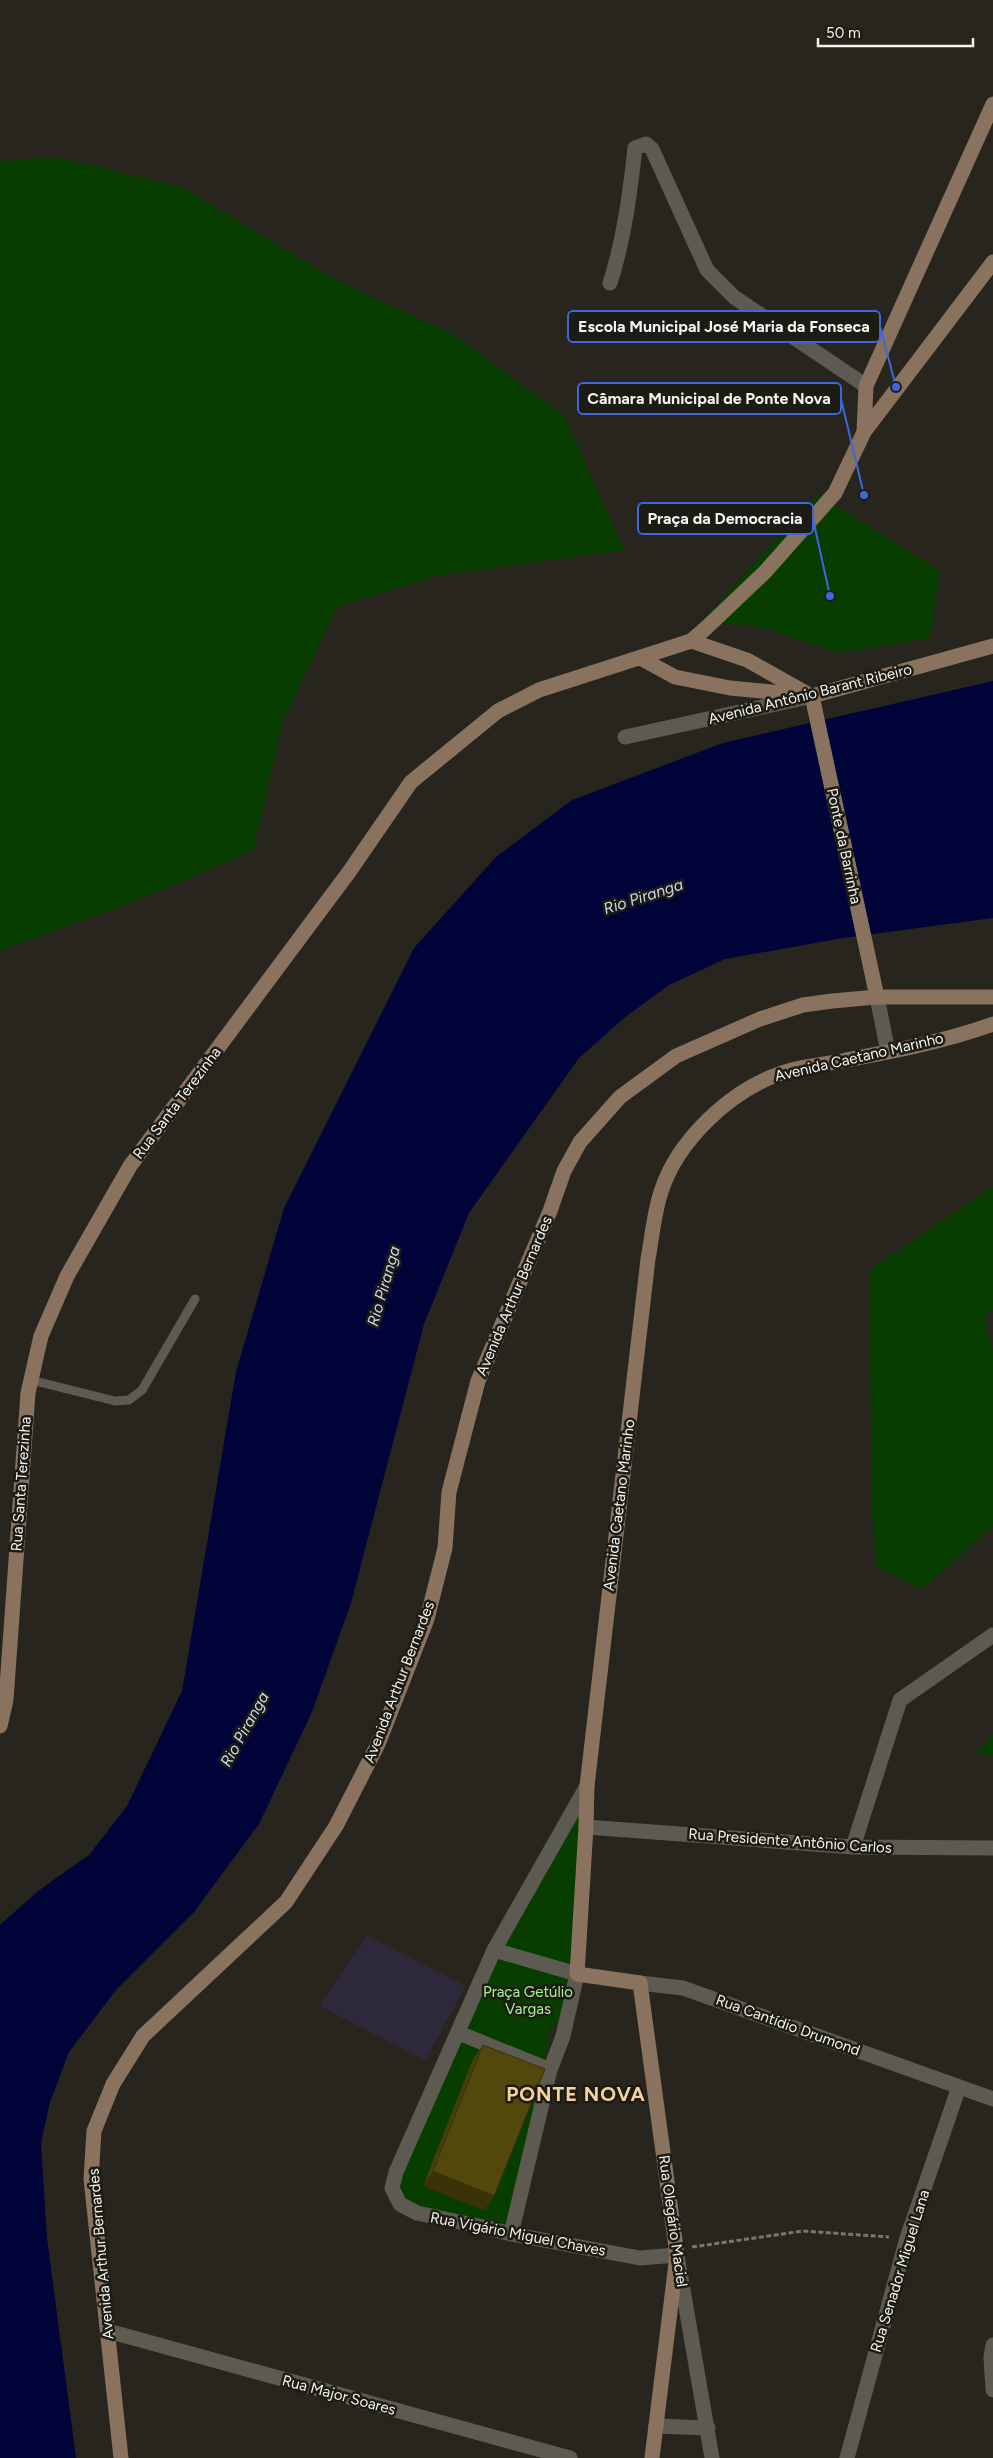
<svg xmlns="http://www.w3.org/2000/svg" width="993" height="2458" font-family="Figtree,sans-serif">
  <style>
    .education { fill: #2e293a }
    .green { fill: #083d00 }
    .water { fill: #000439 }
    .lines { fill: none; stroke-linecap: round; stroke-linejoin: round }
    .path { stroke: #78766f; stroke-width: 3; stroke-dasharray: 5 2.5; stroke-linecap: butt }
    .lane { stroke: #5c5a51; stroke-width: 9 }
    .street { stroke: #5c5a51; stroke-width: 15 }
    .secondary { stroke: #89725e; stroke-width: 15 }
    .wall { fill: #473e09 }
    .shaded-wall { fill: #3a3208 }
    .building { fill: #53480b; stroke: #3a3208 }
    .labels { text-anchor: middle; stroke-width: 5; stroke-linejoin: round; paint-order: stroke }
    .street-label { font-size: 15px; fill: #f3f2ed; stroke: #1d1c14 }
    .park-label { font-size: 15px; fill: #a0f690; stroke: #1d1c14 }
    .water-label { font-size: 16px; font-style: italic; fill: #cbd7ec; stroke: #1d1c14 }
    .district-label { font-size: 20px; font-weight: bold; letter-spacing: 1px; fill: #f8d09d; stroke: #1d1c14 }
    .leader { fill: none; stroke: #3d67db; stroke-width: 2 }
    .callout-dot { fill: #3d67db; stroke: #1d1c14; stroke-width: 2 }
    .callout { fill: #1d1c14; stroke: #3d67db; stroke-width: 2 }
    .callout-label { font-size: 16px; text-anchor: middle; font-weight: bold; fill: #f3f2ed }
  </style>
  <rect width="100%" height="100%" fill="#27251d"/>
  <path class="education" d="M367,1936L466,1986L425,2060L319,2006Z"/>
  <path class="green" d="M56,157L182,187L333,278L454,335L565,416L624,550L440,575L337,607L283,721L253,851L143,898L0,951V161Z
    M818,494L940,571L930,638L839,653L760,627L702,621Z
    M993,1186V1310L984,1317L993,1352V1526L922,1589L877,1568L872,1515L869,1270Z
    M993,1734V1756L977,1753Z
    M587,1786L583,1899L563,2012L550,2031L511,2234L404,2207L394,2177L494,1950Z"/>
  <path class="water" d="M993,681V918L843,938L725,959L669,985L624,1018L579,1058L469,1213L424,1324L351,1603L312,1712L259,1824L194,1912L116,1990L69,2052L50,2102L41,2143L47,2238L76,2458H0V1925L38,1891L89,1855L127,1806L182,1691L236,1372L284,1208L414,948L496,857L572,800L723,743Z"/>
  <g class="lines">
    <path class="path" d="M692,2247L803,2231L889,2237"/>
    <path class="lane" d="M31,1380L115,1401L129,1400L142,1390L195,1299"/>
    <path class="street" d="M610,283C624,240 630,193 635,148L646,144L652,149L707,270L734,297L866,386
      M625,737L808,697
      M877,997L888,1052
      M587,1786L494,1950L396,2172L392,2188L400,2204L417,2213L488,2228L511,2234L640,2258L677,2255L712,2458
      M586,1827L853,1847L993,1848
      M853,1847L900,1700L993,1635
      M494,1950L577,1974L563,2036L550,2070L511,2234
      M640,1983L683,1988L993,2099
      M459,2033L550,2070
      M108,2331L570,2458
      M993,2345L991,2357L993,2390
      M656,2426L708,2428
      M847,2458L907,2238L959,2087"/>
    <path class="secondary" d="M864,432L993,262
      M691,641L747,660L806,693
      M642,659L675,677L730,688L812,696L993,646
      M812,696L877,997
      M0,1726L6,1700L28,1393L41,1336L67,1276L130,1166L349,872L411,782L498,711L539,690L691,641L706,628L765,572L835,493L864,432L866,386L993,104
      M121,2458L91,2179L94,2131L113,2084L143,2036L286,1902L336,1826L378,1744L427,1619L445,1548L449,1492L478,1381L550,1211L564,1171L580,1142L620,1097L676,1056L760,1019L803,1005L832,1001L877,997H993
      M652,2458L677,2255L640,1983L577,1974L586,1827L587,1786L648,1259C652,1237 654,1213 661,1192C677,1141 729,1092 779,1074C799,1066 824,1065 846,1060C895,1051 946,1041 993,1024"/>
  </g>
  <path class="wall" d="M483,2045L494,2196L484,2210L423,2186L473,2059Z"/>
  <path class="shaded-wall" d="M433,2171L494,2196L484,2210L423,2186Z"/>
  <path class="building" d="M483,2045L545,2069L494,2196L433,2171Z"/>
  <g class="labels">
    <g class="street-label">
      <text transform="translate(810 694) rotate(-14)" y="5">Avenida Antônio Barant Ribeiro</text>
      <text transform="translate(844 846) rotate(78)" y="5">Ponte da Barrinha</text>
      <text transform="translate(859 1057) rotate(-13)" y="5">Avenida Caetano Marinho</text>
      <text transform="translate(177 1103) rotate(-53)" y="5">Rua Santa Terezinha</text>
      <text transform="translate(514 1296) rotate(-67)" y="5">Avenida Arthur Bernardes</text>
      <text transform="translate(21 1484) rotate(-86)" y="5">Rua Santa Terezinha</text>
      <text transform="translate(619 1505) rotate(-83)" y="5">Avenida Caetano Marinho</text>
      <text transform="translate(399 1682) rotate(-69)" y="5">Avenida Arthur Bernardes</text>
      <text transform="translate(790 1841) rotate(4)" y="5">Rua Presidente Antônio Carlos</text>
      <text transform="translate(788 2025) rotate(20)" y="5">Rua Cantídio Drumond</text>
      <text transform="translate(673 2221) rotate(82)" y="5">Rua Olegário Maciel</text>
      <text transform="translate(518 2234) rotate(11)" y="5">Rua Vigário Miguel Chaves</text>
      <text transform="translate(101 2254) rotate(-95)" y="5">Avenida Arthur Bernardes</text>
      <text transform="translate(900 2271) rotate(-73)" y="5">Rua Senador Miguel Lana</text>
      <text transform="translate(339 2395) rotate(15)" y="5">Rua Major Soares</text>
    </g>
    <g class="park-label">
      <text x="528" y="1997">Praça Getúlio<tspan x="528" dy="17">Vargas</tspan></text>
    </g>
    <g class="water-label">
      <text transform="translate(643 896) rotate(-18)" y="6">Rio Piranga</text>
      <text transform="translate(383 1286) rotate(-74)" y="6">Rio Piranga</text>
      <text transform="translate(244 1729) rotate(-61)" y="6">Rio Piranga</text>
    </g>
    <g class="district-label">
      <text x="576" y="2101">PONTE NOVA</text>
    </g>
  </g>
  <path class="leader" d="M896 387L880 326M864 495L841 399M830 596L813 519"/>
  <g class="callout-dot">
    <circle cx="896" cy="387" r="5"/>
    <circle cx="864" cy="495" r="5"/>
    <circle cx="830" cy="596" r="5"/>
  </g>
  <g class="callout">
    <rect x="568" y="311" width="312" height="31" rx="5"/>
    <rect x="578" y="383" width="263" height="31" rx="5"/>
    <rect x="638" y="503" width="175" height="31" rx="5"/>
  </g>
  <g class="callout-label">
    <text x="724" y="332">Escola Municipal José Maria da Fonseca</text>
    <text x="709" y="404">Câmara Municipal de Ponte Nova</text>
    <text x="725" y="524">Praça da Democracia</text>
  </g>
  <path d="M818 38v8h155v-8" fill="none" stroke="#f3f2ed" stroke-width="2.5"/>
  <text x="826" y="38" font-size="15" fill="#f3f2ed" stroke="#1d1c14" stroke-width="4" paint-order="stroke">50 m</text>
</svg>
